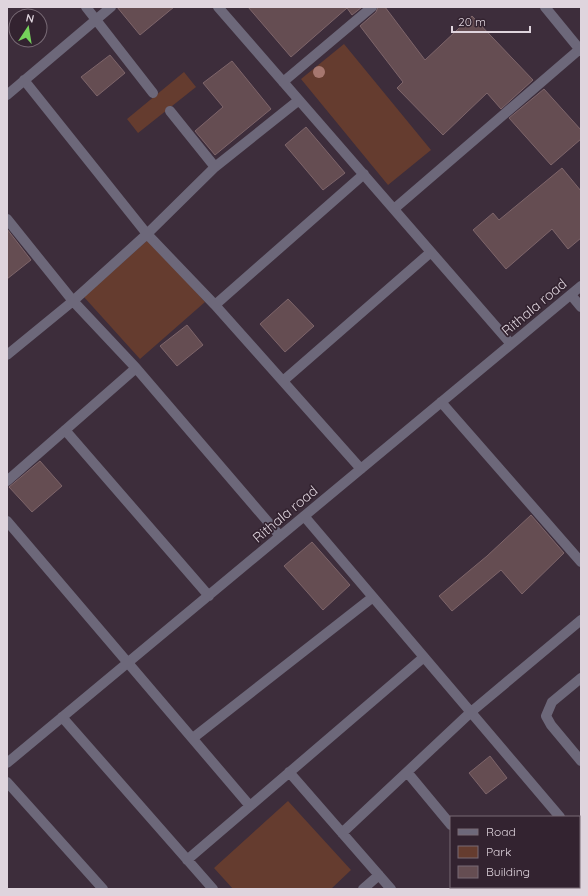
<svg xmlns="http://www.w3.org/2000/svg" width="588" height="896" font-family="Quicksand,sans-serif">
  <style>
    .green { fill: #653c2f }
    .building { fill: #654d52; stroke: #7e656a }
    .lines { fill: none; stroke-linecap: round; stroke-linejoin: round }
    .minor { stroke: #6d687a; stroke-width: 10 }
    .tree { fill: #a6776f }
    .labels { text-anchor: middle; stroke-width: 3.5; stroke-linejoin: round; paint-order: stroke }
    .street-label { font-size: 14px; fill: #dfd4dd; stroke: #332330 }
  </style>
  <rect width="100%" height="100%" fill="#3d2d3b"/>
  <path class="green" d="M344,44L431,150L388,185L301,79Z
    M184,72L196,87L138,133L127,119Z
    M149,239L205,302L140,359L84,297Z
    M288,801L351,870L331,889H233L214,868Z"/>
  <path class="building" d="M117,7H174L140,35Z
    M248,7H362L352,15L347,8L291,57Z
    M378,7H385L425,60L472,16L533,80L501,109L487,93L443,135L397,88L403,82L360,26L376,12Z
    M110,55L125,73L97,96L81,77Z
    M232,61L271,109L215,155L195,131L223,107L203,83Z
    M544,89L581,130V139L551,165L509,118Z
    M306,127L345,173L323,190L285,145Z
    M562,168L581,191V238L568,249L552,229L506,269L473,230L493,213L499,220Z
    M7,229L31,260L7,279Z
    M288,299L314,326L285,352L260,324Z
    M187,325L203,345L177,366L160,346Z
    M40,461L62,486L32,512L9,487Z
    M531,515L564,553L522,594L501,570L452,611L439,596L487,556Z
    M312,542L350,585L323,610L284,566Z
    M490,756L507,778L486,794L469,773Z"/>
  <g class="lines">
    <path class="minor" d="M86,7L153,93
      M218,7L511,344
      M545,7L581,51
      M24,80L147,234L215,167L299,100
      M283,82L372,7
      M7,95L111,7
      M170,111L215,167
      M394,209L581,48
      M7,219L73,301L7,355
      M571,295L581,307
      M136,368L73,301L147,234L215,305
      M283,381L431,252
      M441,402L581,562
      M65,430L209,596
      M361,469L215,305L364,174
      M7,481L136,368L280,536
      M304,516L560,817
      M7,521L250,806
      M581,678L552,702L546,716L551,725L581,761
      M62,717L213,889
      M193,738L373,597
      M7,763L581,286
      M289,772L391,889
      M407,772L451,825
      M7,782L103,889
      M342,833L471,712L581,620
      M579,839L581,842
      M187,860L424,657
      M502,887L503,889
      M363,889L379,875"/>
  </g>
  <circle class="tree" cx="319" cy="72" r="6"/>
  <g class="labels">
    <g class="street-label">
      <text transform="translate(534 307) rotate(-40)" y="5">Rithala road</text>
      <text transform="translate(285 514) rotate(-40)" y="5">Rithala road</text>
    </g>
  </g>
  <rect width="588" height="896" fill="none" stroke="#dfd4dd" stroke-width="16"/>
  <rect x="450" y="816" width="130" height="72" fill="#332330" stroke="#786a75"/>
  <rect x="458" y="829" width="20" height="6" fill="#6d687a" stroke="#786a75"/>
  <text x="486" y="836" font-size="12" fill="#dfd4dd">Road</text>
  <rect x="458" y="846" width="20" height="12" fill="#653c2f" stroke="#786a75"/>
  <text x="486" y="856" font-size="12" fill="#dfd4dd">Park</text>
  <rect x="458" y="866" width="20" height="12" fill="#654d52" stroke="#786a75"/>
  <text x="486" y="876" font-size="12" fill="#dfd4dd">Building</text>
  <g transform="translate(28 28) rotate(12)"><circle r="19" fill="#332330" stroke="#786a75"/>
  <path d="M0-3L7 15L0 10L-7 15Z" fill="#75d25b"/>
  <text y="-6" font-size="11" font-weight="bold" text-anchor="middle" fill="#dfd4dd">N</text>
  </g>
  <path d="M452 26v6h78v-6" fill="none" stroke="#dfd4dd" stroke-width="2"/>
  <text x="458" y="26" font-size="12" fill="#dfd4dd" stroke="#332330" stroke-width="3" paint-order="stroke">20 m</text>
</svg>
